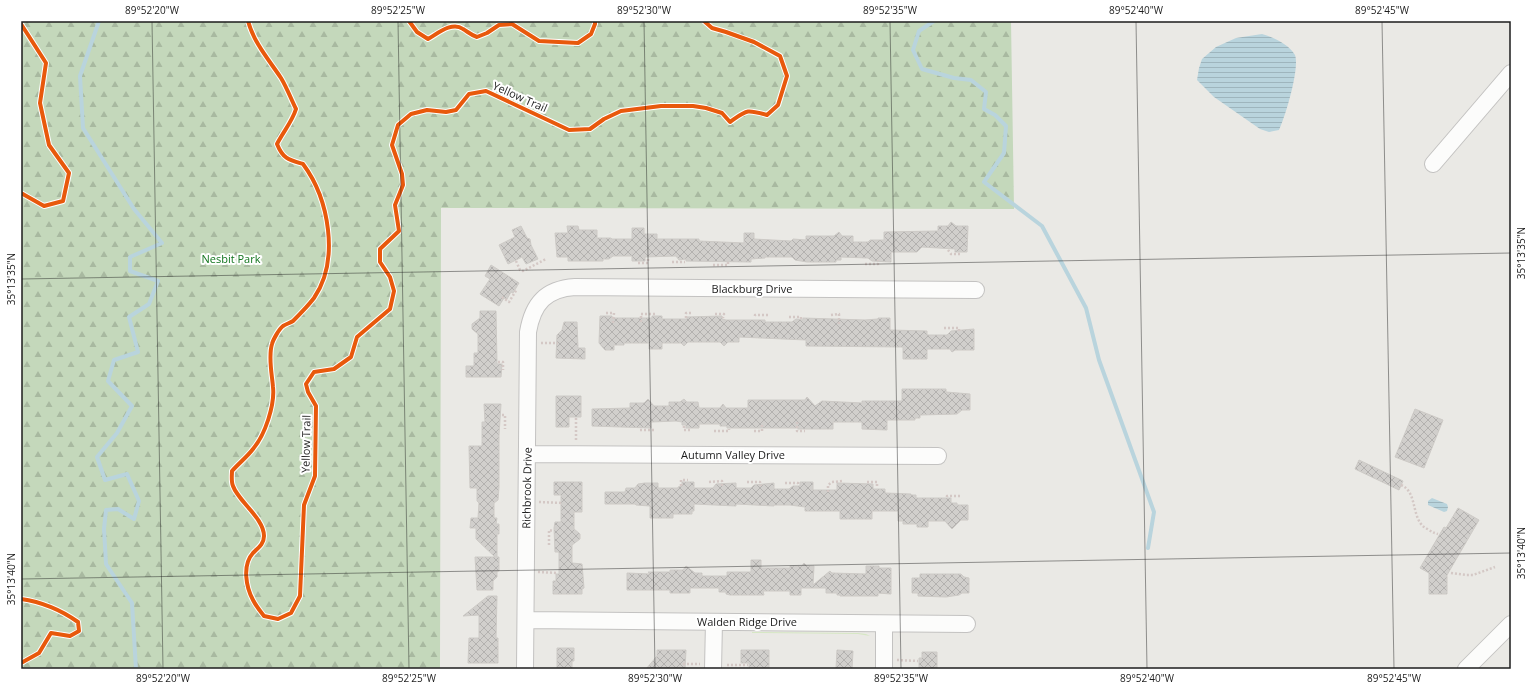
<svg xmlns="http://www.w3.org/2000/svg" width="1532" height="690" font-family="'Open Sans',sans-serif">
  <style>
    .grass { fill: #d6e7c4 }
    .forest { fill: url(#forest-firs) }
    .water { fill: url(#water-rules) }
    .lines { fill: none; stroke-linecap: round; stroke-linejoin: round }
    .stream { stroke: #b9d4dd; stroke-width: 4 }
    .building { fill: url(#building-cross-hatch); stroke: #cdcac6 }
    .minor-casing { stroke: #c3c2c1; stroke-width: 18 }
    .path { stroke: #d4c8c5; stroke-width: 2.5; stroke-dasharray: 2 2; stroke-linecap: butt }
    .minor { stroke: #fcfcfb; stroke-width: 16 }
    .cycleway-casing { stroke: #fff; stroke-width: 6 }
    .cycleway { stroke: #e8590c; stroke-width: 4 }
    .ticks { fill: none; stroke: #1c1c1c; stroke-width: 1; stroke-opacity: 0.45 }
    .labels { text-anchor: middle; stroke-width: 4; stroke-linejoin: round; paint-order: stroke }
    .street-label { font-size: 11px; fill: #1c1c1c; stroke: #fff }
    .park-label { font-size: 11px; fill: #10741c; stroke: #fff }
    .neatline { fill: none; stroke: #1c1c1c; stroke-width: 1.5 }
    .ticks-label { font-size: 10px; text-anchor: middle; fill: #1c1c1c }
  </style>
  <defs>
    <pattern id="forest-firs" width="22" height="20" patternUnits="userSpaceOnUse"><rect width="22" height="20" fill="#c4d8bb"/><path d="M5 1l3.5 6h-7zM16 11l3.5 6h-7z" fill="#a8b9a0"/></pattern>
    <pattern id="water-rules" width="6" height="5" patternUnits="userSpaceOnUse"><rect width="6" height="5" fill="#b9d4dd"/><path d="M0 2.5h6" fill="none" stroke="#9eb5bd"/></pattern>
    <pattern id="building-cross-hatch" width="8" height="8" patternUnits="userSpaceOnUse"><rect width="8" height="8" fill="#d1cfcc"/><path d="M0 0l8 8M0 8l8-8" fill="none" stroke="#b3b1af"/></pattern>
  </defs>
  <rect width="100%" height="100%" fill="#eae9e5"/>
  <path class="grass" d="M752,632L858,633L866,634L870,636L858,634L752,633Z"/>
  <path class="forest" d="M21,21H1011L1014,209L441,208L440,669H21Z"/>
  <path class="water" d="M1262,34C1273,37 1289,44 1295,55C1300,68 1285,118 1279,130L1269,132L1260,129L1214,97L1197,80L1199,68L1202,59L1216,47L1236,38Z
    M1432,498L1447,504L1448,507L1447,511L1444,512L1428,505V501Z"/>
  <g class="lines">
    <path class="stream" d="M99,21L80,76L83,128L134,209L162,243L130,257V271L158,281L149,304L129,317L138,352L114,360L108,381L132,406L117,433L97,457L105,480L127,474L139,501L134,519L118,509L106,510L104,529L106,564L132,603L136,669
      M934,21L919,31L913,50L922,69L954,78L971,80L986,92L984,109L995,115L1006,126L1004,153L984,182L1042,226L1086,308L1099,360L1154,512L1148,548"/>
  </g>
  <path class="building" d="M951,222L956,226H968L967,252H955V249L922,247L917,252H891V262L872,261L868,258L841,257V260H836V262H807L795,260L792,257H765V258L751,259V262L686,261V259L679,260L676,256L645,257V261H632V256H613L609,259H603V261H568V257H557L555,233H568L567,226H578L579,230H597V238H611L612,239H632V228H644V234H657V239H699V241L744,243V233H754V239L791,241L793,239L806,240V236H834L839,232L842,236H853V242H868L870,240H884V232L938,231V226H948Z
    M521,226L527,238L530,239L531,245L538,259L526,264L522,257L508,264L499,245L515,237L512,230Z
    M491,265L519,283L513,293L511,292L507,299L504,298L499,306L480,294L490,279L485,276Z
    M480,311H496L497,364H502L501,377H466V366H474V353H478V334L472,329V324L480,318Z
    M600,316H612V318H652V316H662V319H687V317L722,316V319L726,320H765V322H792L796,319L803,320V318L865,320L878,319V318H890V330L927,331V335H947L951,331L974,329V350H955L952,352L950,349H927V359H903V347L806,346V340L739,337V342H728L724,346L720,342H688L684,346L681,343H662V349H649V343H624V345H614V350H605L599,343Z
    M564,322H577L578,348H585V359L556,358L557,335L562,330Z
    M902,389H946V392L970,394V410H962L957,414L920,415V418H915V420H887V430L862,429V422H833V429H798V428H727V426H720V424H699V428H686V425H682V422L676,421L651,422V428L592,426V409L630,408V403H644L648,399L654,406H669V402H680L684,399L687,402H698L699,408H720L723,404L726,408H748V400H805L807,397L815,406L822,401L862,403V401H902Z
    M556,396H581V417H569V427H556Z
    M484,404H501L499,435V487L498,500L494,503V518H497L496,524H499V534H497V557H499V571H497V577L493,581V590H477L475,557H495L476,539V528H470L471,518H478L479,503L477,501V488H470L469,446H482V422H485Z
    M1415,409L1443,420L1424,468L1395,457Z
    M1359,460L1403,481L1399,490L1355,469Z
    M554,482H582V512H574V529L580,534V539L572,545V563L582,564L584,588L582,589V594H553V581H556V574H559V552H555L554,528L555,522H561V495H554Z
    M682,482H694V488H713L716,484L736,483V488H751L754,485L774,483V489H789L793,486H800V482H813V490H837V483L873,484V489H885V493L911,494V495H916V498H951V503H957V505H968V520H961L952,529L945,521H928V527H917V524H903V521H898V511H872V519H840V511H805V507L790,505H774V506L736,504V506L694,504V511H692V514H673V518H650V506L636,505L635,504H605V492H625L626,488H635L638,484L645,483H658V488H678V487L682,486Z
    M1458,508L1479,520L1447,575V594H1429V573L1420,568L1444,527L1446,528Z
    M751,560H761V568H790V566H802L804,563L807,566H814L813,585L830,571L832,573L866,574V566H879V568H891V594L878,593V596H840V595H837V593H826V588H801V595H790V591H763L764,595H730L726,594V592H719V588H690V593H670V590H627V573L650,574L648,572H670V570H683L686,566L695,573H702V576H727V572H751Z
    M920,574H961L964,577L969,578V593H962L959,595L946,597L918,596V593H912V578H920Z
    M488,596H497L496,638H498V663H468L469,638H479V615L463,616Z
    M557,648H574V661H572V669H557Z
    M657,650H686L685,669H646L657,656Z
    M741,650H769V669H750V667H749V663H741Z
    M837,650L853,651L852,669H836Z
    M922,652H937V669H919V658H922Z"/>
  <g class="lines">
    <defs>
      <path id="minor" d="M1433,164L1511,73
        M528,454L938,456
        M526,620L967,624
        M525,669L528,332C533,303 546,289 575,287L976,290
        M713,669L714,622
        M884,669V624
        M1466,669L1511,624"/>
    </defs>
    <use href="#minor" class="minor-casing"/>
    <path class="path" d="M948,250L951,254H962
      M516,261L520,270L523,271L546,259
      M672,262H685
      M638,263H648V258
      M865,264H878V260
      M713,265H728V262
      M502,297L509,302L517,289
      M606,313H614L613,323
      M715,314H724L723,318
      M831,315L839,314V325
      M755,316V315H770
      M789,317H801V321
      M686,318V313H692
      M641,322V314H656
      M944,328H959V332
      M541,343H558
      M498,362H503V370
      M502,415H505V429
      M797,422V431H805
      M684,426V430H692
      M640,430H656
      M714,431H729V429
      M754,431H762V425
      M576,440V417
      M709,482L722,481V486
      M747,482H760L761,486
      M867,482H877V488
      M785,483H798V486
      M1401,485C1416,491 1412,512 1421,524C1423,527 1426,528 1429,530C1432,532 1434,533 1438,534
      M681,486V480H688
      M828,492V485L832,482L843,481
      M947,497V496H960
      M539,502L563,503
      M549,545V530L553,531
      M538,572L558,573
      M1451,573L1466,575H1473L1495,567
      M897,660L918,661
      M683,664H700
      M727,665H748"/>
    <use href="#minor" class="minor"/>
    <defs>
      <path id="cycleway" d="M248,21C254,43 269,60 281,78C287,88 291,99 296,109C292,122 283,132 277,144C283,159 289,160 303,164C329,199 340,260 314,298C308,306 300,314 293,321C290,323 286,324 283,326C279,329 273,340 272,344C268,357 272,374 273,387C275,405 265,435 253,449C247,457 239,463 232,471C232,475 231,482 233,486C238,501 264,518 264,536C264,544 258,548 253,553C242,565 246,587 253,600C256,606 260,611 264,616L278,619L291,613L300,596L304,505L315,476L316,406L308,392L306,384L314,372L334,369L351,357L357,337L390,309L394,291L390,277L380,262V249L399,231L395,205L403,185L402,174L392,145L398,125L411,114L427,110L446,112L456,110L469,94L486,91L569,130L590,129L604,119L621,111L661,106H693L706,108L722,113L730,122C747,110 746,109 767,115L778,105L787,76L780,56L754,42L726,32L712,28L704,21
        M409,21L417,32L428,39C437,34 452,21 463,29C468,32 471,35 477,37L487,33L499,25L512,24L539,41L578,43L591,34L595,24V21
        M21,24L46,63L40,103L49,145L69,173L63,201L44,206L21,193
        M21,599C42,602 61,610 78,622L79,631L70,636L51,633L39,653L21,663"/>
    </defs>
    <use href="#cycleway" class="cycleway-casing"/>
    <use href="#cycleway" class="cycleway"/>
  </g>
  <path class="ticks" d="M152,21L163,669M398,21L409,669M644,21L655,669M890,21L901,669M1136,21L1147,669M1382,21L1394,669M21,279L1511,253M21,579L1511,553"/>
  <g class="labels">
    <g class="street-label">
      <text transform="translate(520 97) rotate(24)" y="4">Yellow Trail</text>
      <text x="752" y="293">Blackburg Drive</text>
      <text transform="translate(306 444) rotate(-89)" y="4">Yellow Trail</text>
      <text x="733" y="459">Autumn Valley Drive</text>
      <text transform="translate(527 488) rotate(-89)" y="4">Richbrook Drive</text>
      <text x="747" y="626">Walden Ridge Drive</text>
    </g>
    <g class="park-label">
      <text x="231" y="263">Nesbit Park</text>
    </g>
  </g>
  <rect width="1532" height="690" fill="none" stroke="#ffffff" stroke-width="44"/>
  <rect x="22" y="22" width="1488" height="646" class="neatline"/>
  <g class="ticks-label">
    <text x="152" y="14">89°52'20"W</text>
    <text x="398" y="14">89°52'25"W</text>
    <text x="644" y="14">89°52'30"W</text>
    <text x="890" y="14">89°52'35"W</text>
    <text x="1136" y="14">89°52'40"W</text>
    <text x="1382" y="14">89°52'45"W</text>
    <text transform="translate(1521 253) rotate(-90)" y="4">35°13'35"N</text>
    <text transform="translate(11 279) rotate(-90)" y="4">35°13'35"N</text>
    <text transform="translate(1521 553) rotate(-90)" y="4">35°13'40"N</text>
    <text transform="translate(11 579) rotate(-90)" y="4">35°13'40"N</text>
    <text x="163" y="682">89°52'20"W</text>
    <text x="409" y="682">89°52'25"W</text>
    <text x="655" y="682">89°52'30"W</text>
    <text x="901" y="682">89°52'35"W</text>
    <text x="1147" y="682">89°52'40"W</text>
    <text x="1394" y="682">89°52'45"W</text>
  </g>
</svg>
